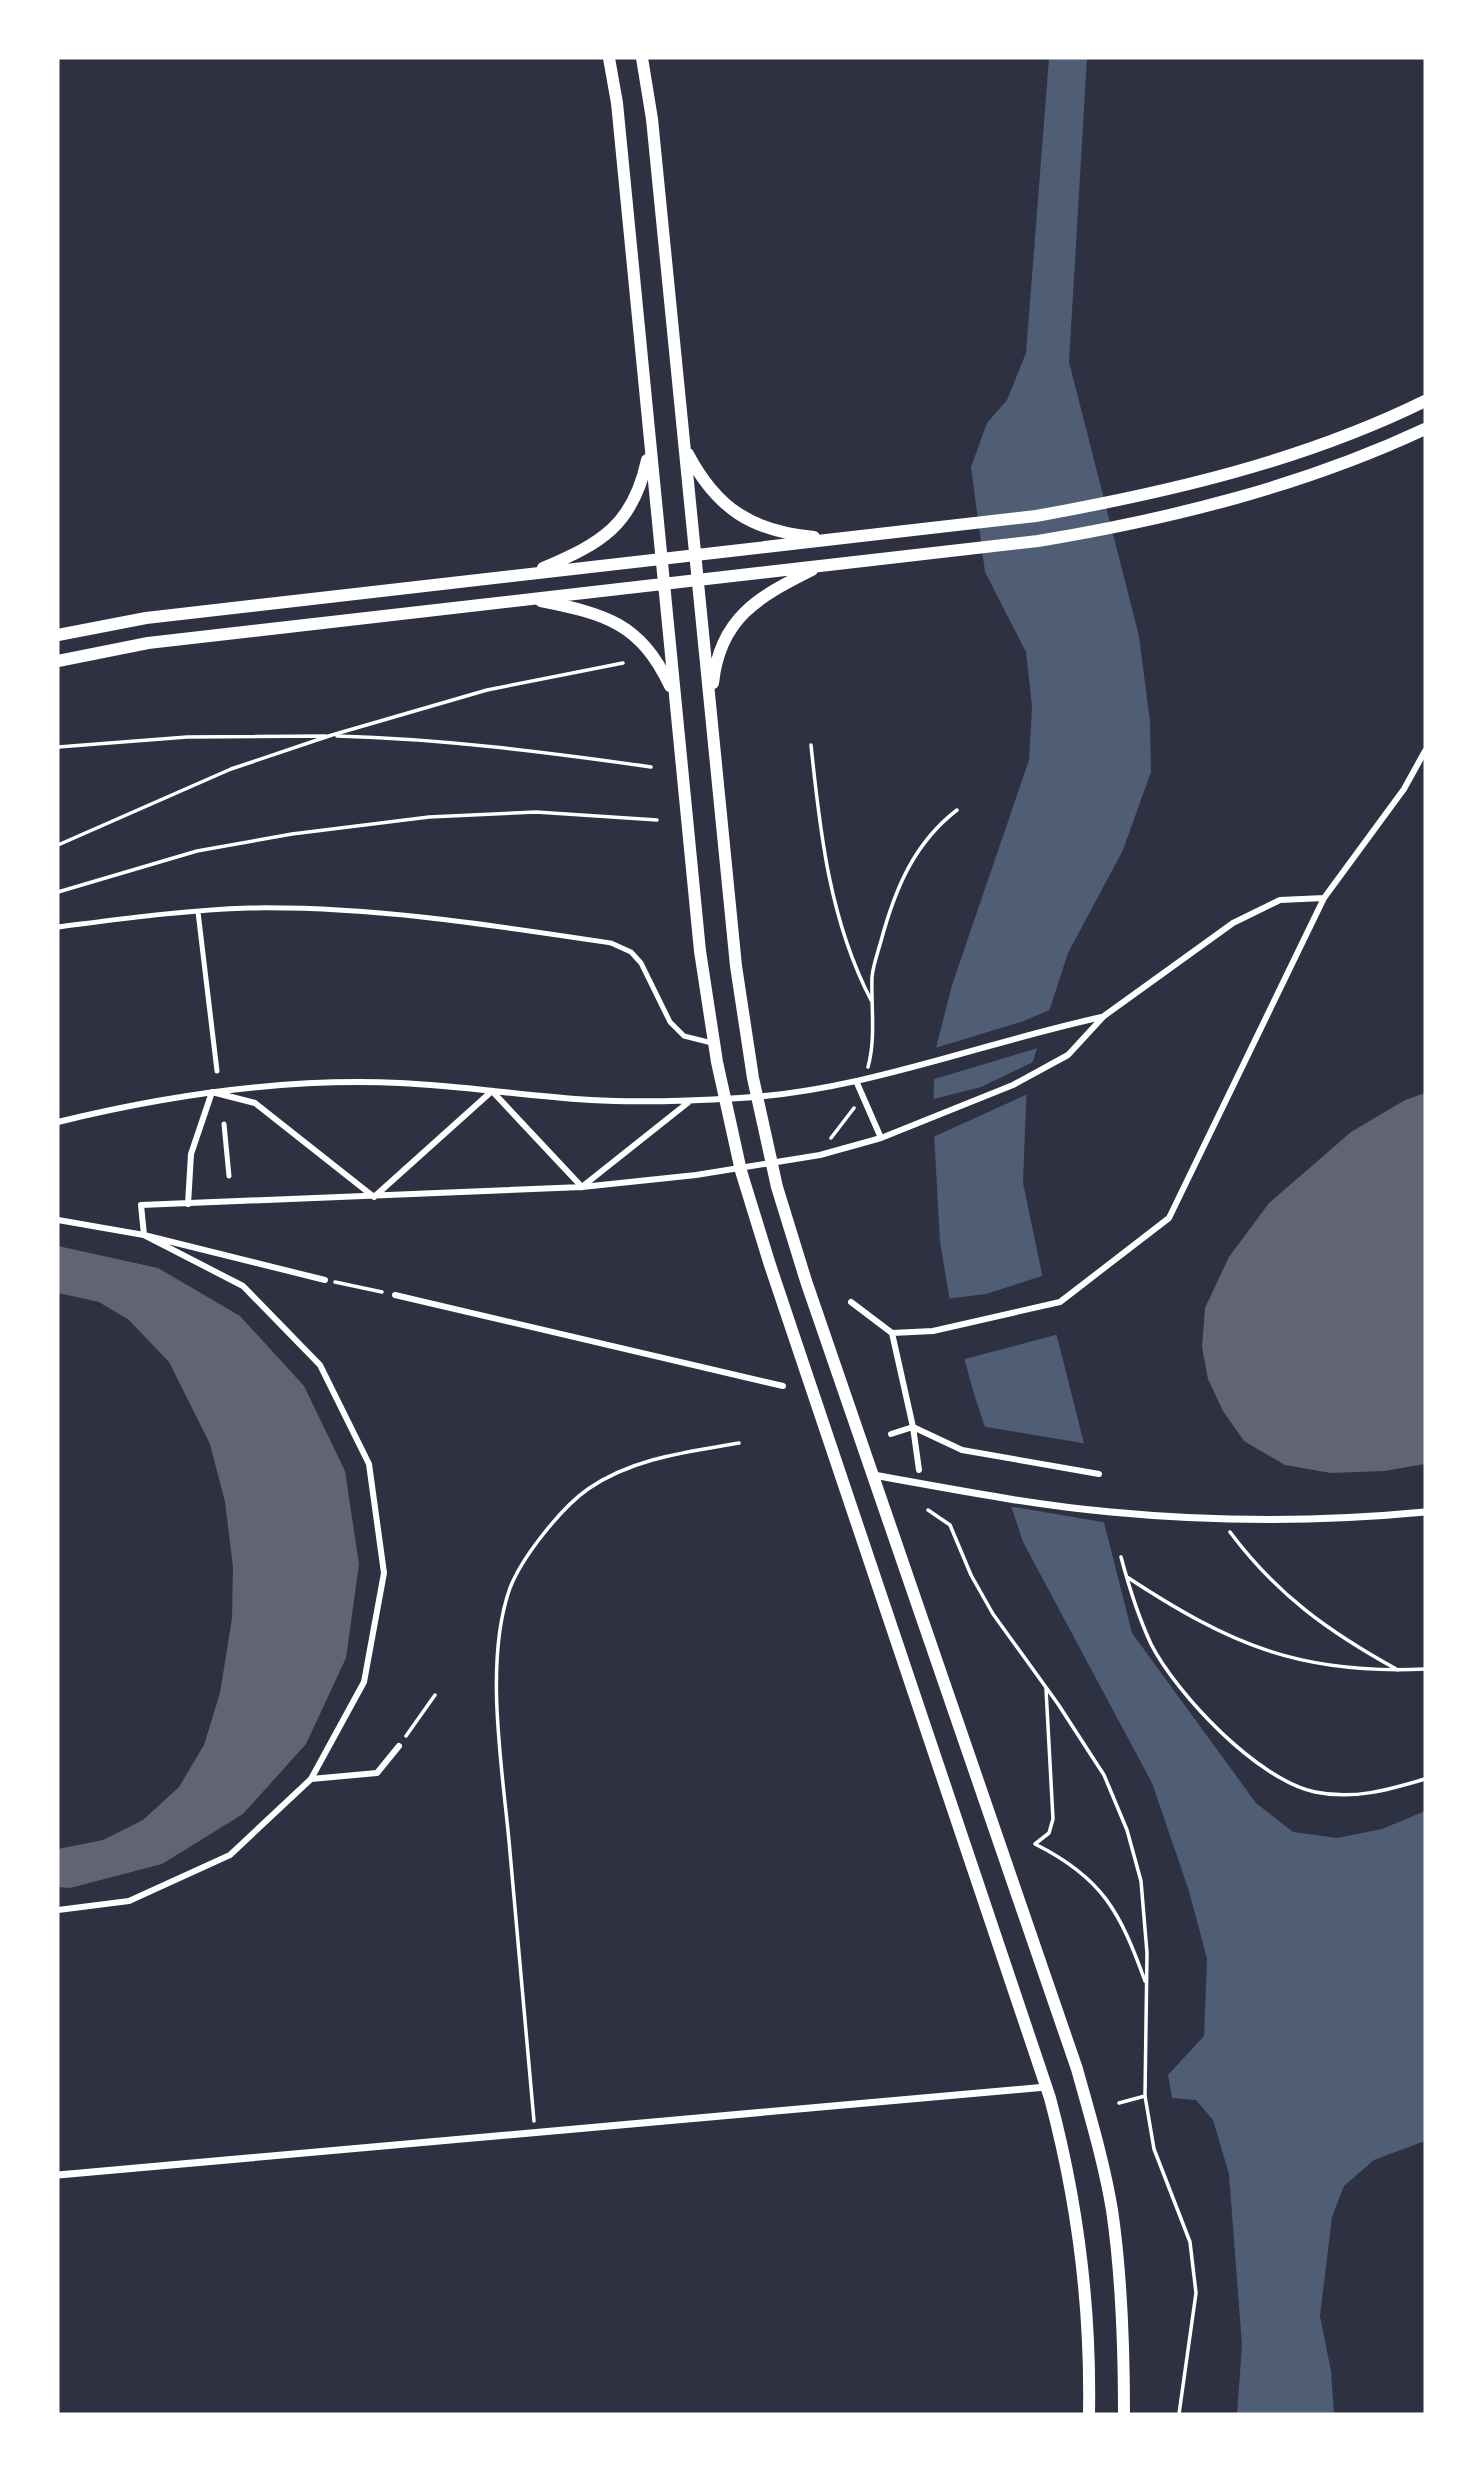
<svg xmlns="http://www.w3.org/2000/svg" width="1483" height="2472" font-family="Commissioner,sans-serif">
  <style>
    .water { fill: #4f5d75 }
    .pier { fill: #2d3142 }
    .building { fill: #626471 }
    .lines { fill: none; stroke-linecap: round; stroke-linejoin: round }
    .path { stroke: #fff; stroke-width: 3.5 }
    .service { stroke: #fff; stroke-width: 5 }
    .pedestrian { stroke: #fff; stroke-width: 6 }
    .minor { stroke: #fff; stroke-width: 7 }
    .tertiary { stroke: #fff; stroke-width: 12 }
  </style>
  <rect width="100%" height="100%" fill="#2d3142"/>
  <path class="water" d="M1049,58H1087L1069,362L1139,636L1150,722L1151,772L1123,850L1068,953L1027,1079L1023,1183L1046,1293L1132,1633L1256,1803L1293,1832L1337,1838L1382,1829L1425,1811V2141L1374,2160L1344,2186L1332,2217L1320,2316L1331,2371L1334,2414H1237L1242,2345L1229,2174L1213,2120L1196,2100L1172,2098L1168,2075L1204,2036L1207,1959L1189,1891L1152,1783L1023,1542L974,1394L952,1314L940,1242L933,1115L935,1052L952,985L1029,760L1032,706L1026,652L985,572L971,467L987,423L1007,400L1026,353Z"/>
  <path class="pier" d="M1054,1008L1041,1047L931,1080L932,1049L1024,1021Z
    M1037,1060L1030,1093L931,1138L930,1100L981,1087Z
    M1045,1275L1059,1334L961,1360L946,1299L986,1294Z
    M981,1426L1088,1444L1108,1523L1008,1506Z"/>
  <path class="building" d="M1425,1093V1464L1384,1471L1331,1473L1285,1465L1244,1441L1223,1411L1208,1379L1202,1347L1205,1308L1229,1257L1269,1203L1351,1132L1405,1100Z
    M58,1246L158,1268L240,1316L304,1386L345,1471L359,1564L346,1658L306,1744L243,1814L162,1864L70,1888L58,1887V1849L103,1840L143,1820L179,1787L204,1745L220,1693L232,1618L233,1567L225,1502L210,1444L169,1362L129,1320L99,1302L58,1293Z"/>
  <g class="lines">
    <path class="path" d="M337,736C443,739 547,752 651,767
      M811,745C820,833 830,921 871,1000
      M58,747L187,737L326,736
      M58,845L231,769L332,735L487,690L623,663
      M58,892L197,851L292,834L429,817L536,812L657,820
      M868,1067C876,1038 871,1007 872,977C873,965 878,952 881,941C895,889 914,843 957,810
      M831,1138L854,1108
      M335,1282L382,1292
      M928,1510L950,1525L971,1575L993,1614L1058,1704L1104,1775L1127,1830L1141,1881L1147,1953L1145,2096L1154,2149L1190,2242L1196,2293L1179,2414
      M1230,1532C1277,1595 1329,1632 1398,1670
      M1121,1557C1129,1587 1138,1616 1151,1644C1177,1695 1258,1780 1315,1792C1354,1800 1388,1790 1425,1779
      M1127,1577C1229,1644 1300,1675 1425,1669
      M1046,1689L1053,1819L1049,1833L1035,1844C1103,1878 1120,1912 1145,1981
      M406,1736L435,1695
      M1119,2103L1145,2096
      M534,2121C526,2028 517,1934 509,1841C502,1766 484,1660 510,1588C522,1557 561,1508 588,1489C633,1458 687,1452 739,1443"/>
    <path class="service" d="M198,912L217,1071
      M58,927C121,919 185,910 249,908C370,906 492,925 611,943L631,952L641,963L670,1022L684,1036L712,1043
      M224,1124L229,1176"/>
    <path class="pedestrian" d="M857,1083L881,1138
      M58,1122C168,1095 287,1078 400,1083C464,1086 527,1096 591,1100C640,1103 690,1101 740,1098C864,1091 981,1043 1102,1017
      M583,1186L690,1101
      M188,1204L191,1154L212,1092L255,1103L374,1197L492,1091L582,1187
      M58,1220L144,1235L243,1286L320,1365L369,1464L384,1573L364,1682L311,1779L230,1855L129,1901L58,1910
      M325,1280L144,1235L141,1205L582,1187L696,1175L820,1155L881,1138L1013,1085L1068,1055L1104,1016L1233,923L1280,900L1324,898
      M395,1295L783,1386
      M851,1302L892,1333L913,1427L919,1470
      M892,1333L933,1331L1060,1302L1169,1218L1324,898L1404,789L1425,751
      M891,1434L913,1427L962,1450L1099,1474
      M311,1779L377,1773L399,1746"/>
    <path class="minor" d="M873,1475C952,1489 1032,1505 1111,1512C1216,1522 1320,1522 1425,1512
      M58,2175L1046,2087"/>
    <path class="tertiary" d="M609,58L617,103L700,951L717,1062L741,1171L770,1265L1050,2098C1078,2203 1091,2306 1089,2414
      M642,58L652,119L736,966L753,1078L777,1187L806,1281L1077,2069C1090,2116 1104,2162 1112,2210C1122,2278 1124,2346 1124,2414
      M688,454C717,509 752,531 814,537
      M543,568C602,543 633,525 647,460
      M541,601C606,614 640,623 670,686
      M58,635L146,618L1036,516C1169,492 1303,461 1425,401
      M58,661L148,643L1038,541C1171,519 1303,486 1425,429
      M713,683C720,618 758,597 812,570"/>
  </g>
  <rect width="1483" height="2472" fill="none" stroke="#ffffff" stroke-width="119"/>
</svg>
